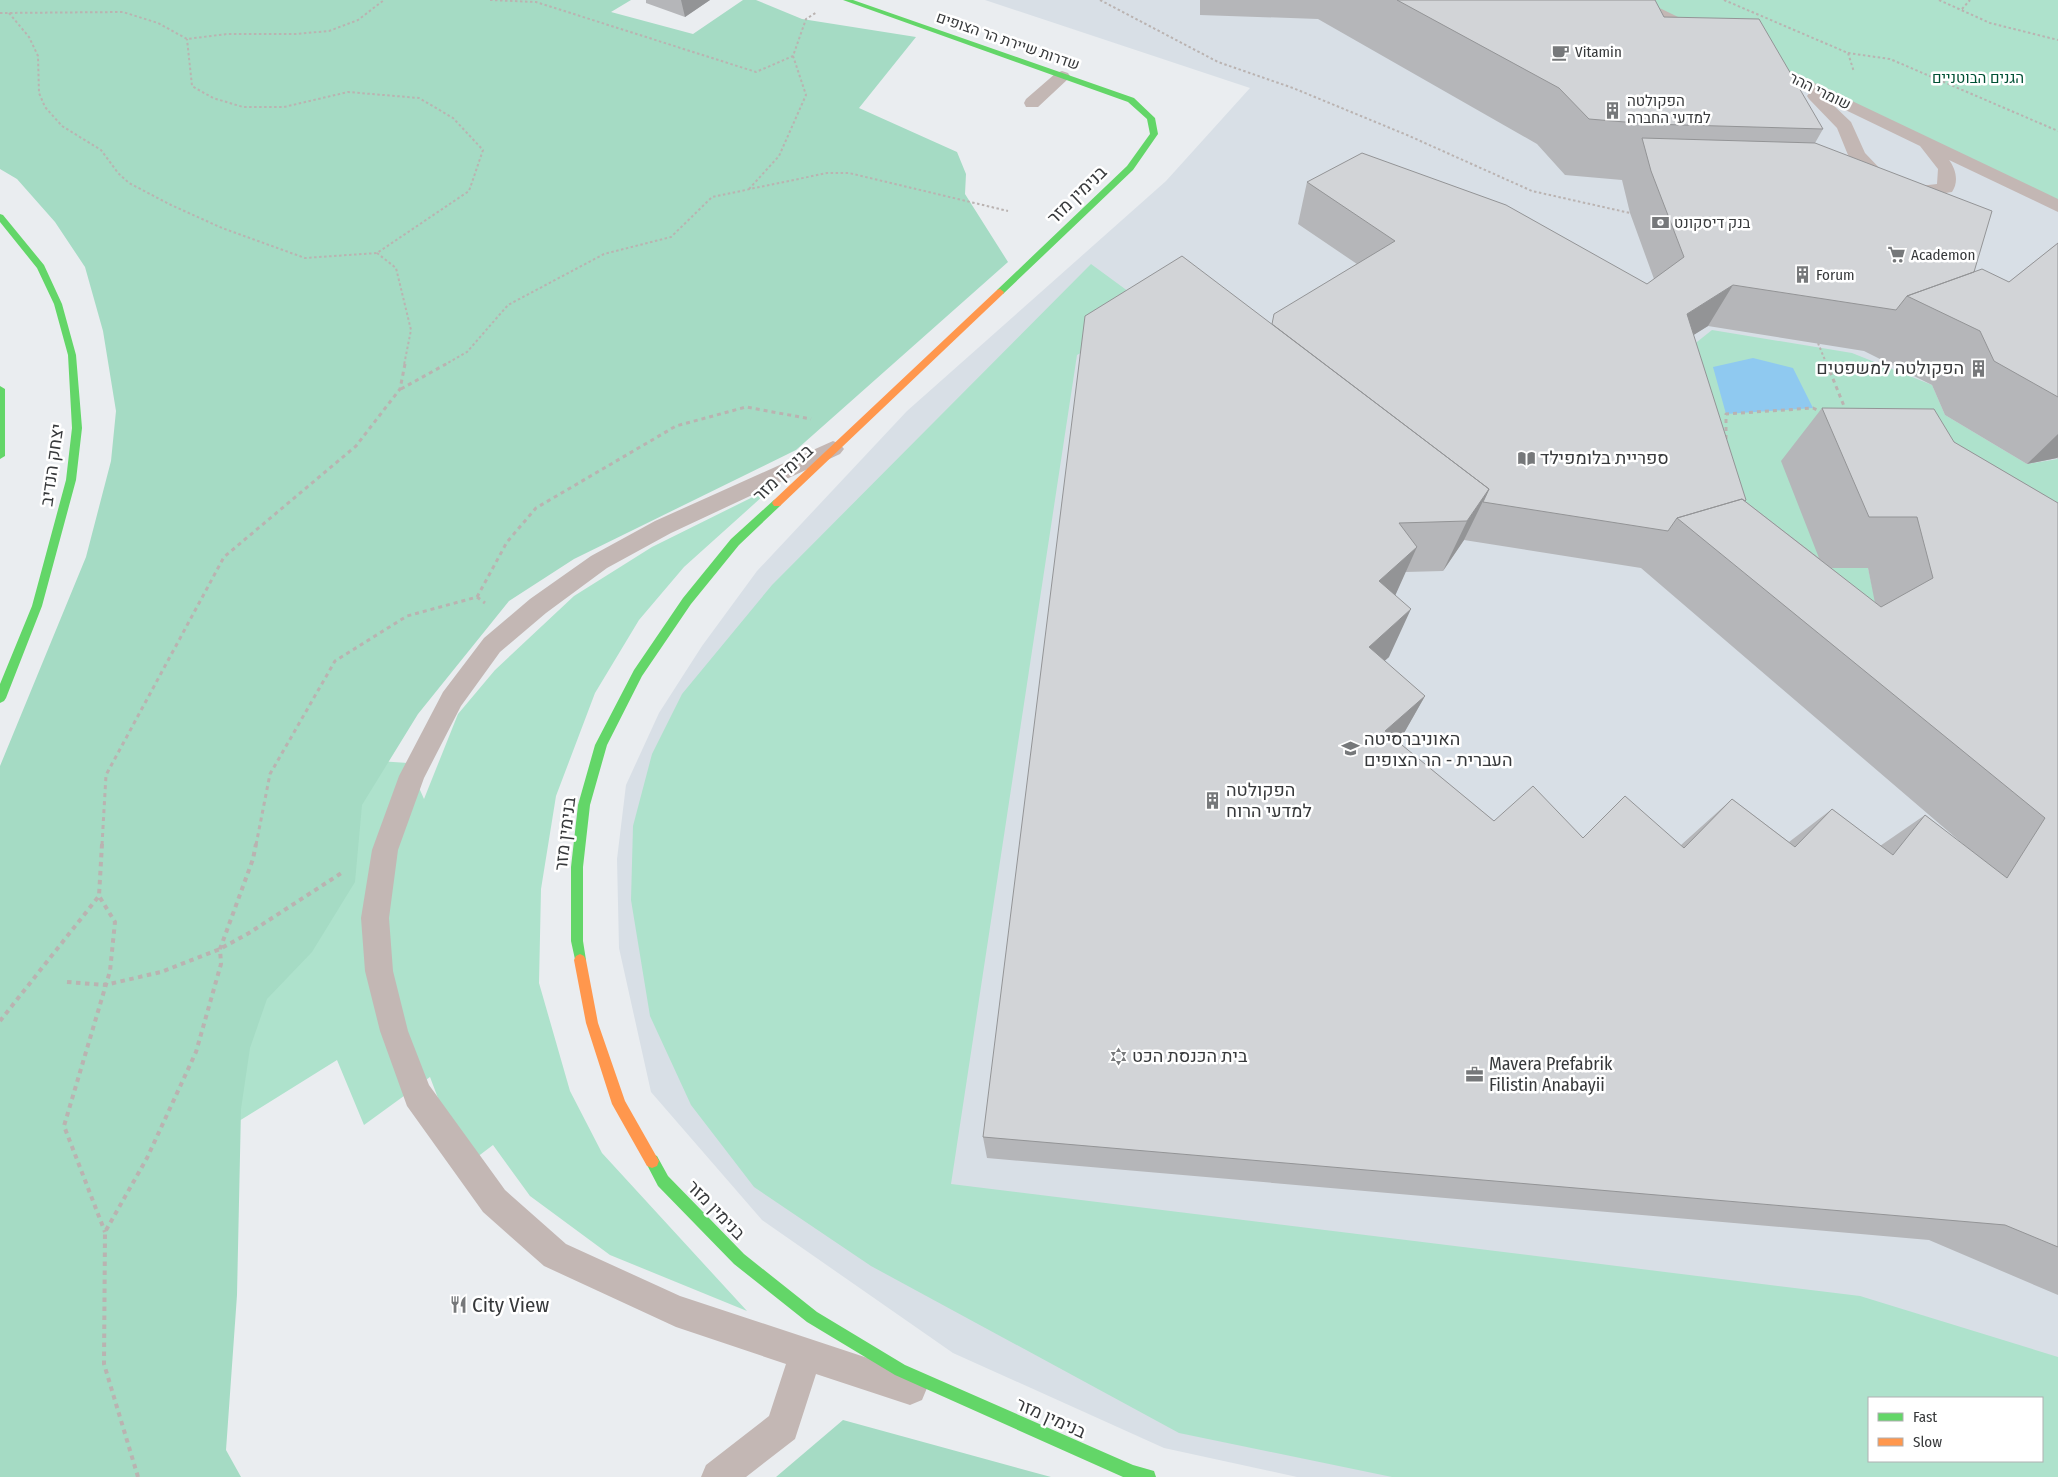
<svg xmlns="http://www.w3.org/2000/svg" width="2058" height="1477" font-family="'Fira Sans Condensed',Heebo,sans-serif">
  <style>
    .built { fill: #d8dfe6; fill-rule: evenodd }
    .green { fill: #aee2cc; fill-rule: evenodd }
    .forest { fill: #a5dbc4 }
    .water { fill: #8fc9f0 }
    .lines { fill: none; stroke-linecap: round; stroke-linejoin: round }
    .path-far2 { stroke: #bab3b1; stroke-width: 2; stroke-dasharray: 2.5 2.5; stroke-linecap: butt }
    .path-far1 { stroke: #bab3b1; stroke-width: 3; stroke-dasharray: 4 4; stroke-linecap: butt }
    .path { stroke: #bab3b1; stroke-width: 4; stroke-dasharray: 4.5 4.5; stroke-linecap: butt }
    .lane { fill: #c3b7b4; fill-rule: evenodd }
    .fast { fill: #63d668; fill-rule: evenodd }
    .slow { fill: #ff974d; fill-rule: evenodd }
    .wall { fill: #b5b6b9; fill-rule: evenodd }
    .shaded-wall { fill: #939496 }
    .building { fill: #d2d4d7; stroke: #939496 }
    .labels { text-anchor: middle; stroke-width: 5; stroke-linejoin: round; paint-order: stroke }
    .far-street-label { font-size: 15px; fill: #37393b; stroke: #fff }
    .far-poi-label { font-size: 15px; fill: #37393b; stroke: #fff; text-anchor: start }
    .far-park-label { font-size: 15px; fill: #005135; stroke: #fff }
    .street-label { font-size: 18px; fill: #37393b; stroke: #fff }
    .poi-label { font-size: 18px; fill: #37393b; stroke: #fff; text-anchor: start }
    .near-poi-label { font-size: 21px; fill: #37393b; stroke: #fff; text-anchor: start }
  </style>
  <rect width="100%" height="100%" fill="#eaedf0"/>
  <path class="built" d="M985,0H2058V1477H1297L1164,1448L953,1353L762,1220L651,1092L619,948L617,859L626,785L659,713L702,646L757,571L907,411L1166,181L1250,88ZM1869,1398H2042V1461H1869Z"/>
  <path class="green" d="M1638,0H2058V203Z
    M1091,264L1155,311L1077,355L951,1184L1860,1296L2058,1357V1477H1392L1179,1433L871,1266L754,1187L691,1105L650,1016L631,900L633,826L652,754L682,694L772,585ZM1869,1398H2042V1461H1869Z
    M1712,330L1852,353L1932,385L1945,415L2027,464L2058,459V588L1905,495L1822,568H1868L1881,627L1702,549L1673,361Z
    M773,487L684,567L639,620L595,693L556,796L541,889L539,983L570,1091L602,1153L747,1311L610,1255L530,1196L493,1145L464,1167L430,1077L364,1125L337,1060L239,1121L261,753L408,763L424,799L458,714L495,670L574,596L652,547Z"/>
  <path class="forest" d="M0,0H631L611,12L693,34L743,0H756L802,19L916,37L859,108L957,152L966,174L965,194L1008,262L796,450L574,559L509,601L418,714L362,805L355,882L312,952L267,999L250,1048L241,1109L237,1295L226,1450L241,1477H0V766L86,557L111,461L116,411L103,331L85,267L55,222L17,179L0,169Z
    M843,1420L1051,1477H776Z"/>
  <path class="water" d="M1753,358L1793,368L1813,408L1726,414L1713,367Z"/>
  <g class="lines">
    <path class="path-far2" d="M490,0L536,2L756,72L793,56L806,19L817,12
      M1100,0L1218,62L1293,88L1407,135L1532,191L1630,213
      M1724,0L1848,53L1854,72
      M1939,0L1990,23L2058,40
      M1962,9L1970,0
      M0,13L123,12L158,23L187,39L227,34H295L329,31L358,20L384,0
      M9,13L29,37L38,56L39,93L45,107L62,126L101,150L118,173L129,183L171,205L222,228L305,258L377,253L469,191L483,150L453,118L419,98L348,92L284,107H243L213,98L192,86L187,39
      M1848,53L1890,59L2058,131
      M749,189L779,156L806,95L793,56
      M377,253L396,268L411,330L404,365
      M1818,343L1827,365
      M444,365L467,352L508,305L604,254L671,237L712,197L827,173H849L1008,211"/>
    <path class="path-far1" d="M1827,364L1846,411
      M401,389L446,364
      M1726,439V414L1813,408L1823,413
      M477,597L507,542L536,508L676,426L746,407L811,419
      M102,845L106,775L224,557L356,446L400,389L405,364
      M256,845L270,774L335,661L407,616L477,597L485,603"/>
    <path class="path" d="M102,844L99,896L115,922L110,971L64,1126L105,1232
      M67,982L105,985L161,972L220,949L249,933L343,872
      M0,1021L99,896
      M138,1477L104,1364L105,1232L147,1158L196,1052L221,964L220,949L253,859L256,844"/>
    <path class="lane" d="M1623,0H1643L1705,30L1707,33L1705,36H1693L1626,3Z
      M1764,59L2058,199V212L1949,160C1956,169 1959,182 1952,192L1919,197L1875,184L1848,155L1837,128L1809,99L1807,96L1810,92L1758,67L1756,64L1758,61ZM1831,103L1920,146L1938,169L1937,184L1920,186L1887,176L1865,153L1851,122Z
      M1062,71L1068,73L1070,76L1068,79L1038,107H1026L1024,103L1026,99L1056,73Z
      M833,441L840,444L844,449L840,454L671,533L607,568L546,613L500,652L461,706L424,778L398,850L389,918L393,971L408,1031L429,1085L505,1190L566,1244L680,1296L922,1376L927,1388L922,1400L910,1405L816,1374L795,1439L746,1477H701L706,1465L769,1416L786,1364L676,1327L544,1266L483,1212L407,1106L380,1031L365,971L361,918L372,850L399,776L443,692L484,638L530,599L591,556L655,521Z"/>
    <path class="fast" d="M843,0H853L1134,98L1155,118L1158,134L1133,170L1003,294H997V290L1127,166L1150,134L1147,119L1128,102Z
      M0,214L3,215L44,265L62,304L76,355L82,428L76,480L42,606L6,698L4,701L0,703V684L32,606L66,480L72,428L68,355L54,304L37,268L0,222Z
      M0,386L5,389V456L0,459Z
      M777,499L780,500L782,503L780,506L739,545L691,604L642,676L607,745L590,805L583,867V941L586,960L584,964L580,966L576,964L571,941V867L578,805L595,745L634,670L683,598L731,539L774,500Z
      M652,1154L657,1156L668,1176L744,1254L817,1312L905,1365L1133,1465L1154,1471L1156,1477H1123L895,1375L807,1322L734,1264L658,1186L645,1161L647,1156Z"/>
    <path class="slow" d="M1000,289L1004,292L1003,294L780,506H774L772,503L774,500L997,290Z
      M580,954L584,956L586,960L598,1023L625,1101L659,1161L657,1166L652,1168L647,1166L612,1104L586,1023L574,960L576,956Z"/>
  </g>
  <path class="wall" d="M646,0H710L685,17L646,3Z
    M1200,0H1655L1664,17L1823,129L1815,143L1974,272L2009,282L2058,243V459L2057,458L2027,464L1945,415L1932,385L1864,351L1708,326L1693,335L1745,501L1819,558L1781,461L1822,408L1954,442L2058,503V1295L1929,1240L987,1158L983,1137L1272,324L1357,264L1298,224L1307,182L1647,284L1654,279L1630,213L1622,180L1565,175L1537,144L1318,19L1200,15ZM1464,540L1641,568L1977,856L1925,815L1880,846L1832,809L1789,842L1732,799L1681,845L1583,838L1494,821L1398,742L1400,740L1425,696L1384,661L1389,657L1395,595L1405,572L1443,571ZM1831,568H1868L1875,603Z"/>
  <path class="shaded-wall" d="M681,0H710L685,17Z
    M1733,285L1708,326L1662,355L1687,314Z
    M2058,434V457L2057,458L2027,464Z
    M1489,489L1464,540L1443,571L1467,521Z
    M1417,547L1395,596L1379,581Z
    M1411,609L1389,657L1348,694L1369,647Z
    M1425,696L1400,740L1363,774L1385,731Z"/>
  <path class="building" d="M1397,0H1655L1664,17L1759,19L1823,129L1649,124L1589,119L1559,88Z
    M1642,138L1815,143L1992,211L1974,272L1907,296L1896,310L1733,285L1687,314L1746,500L1745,501L1742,499L1677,518L1668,531L1483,502L1489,489L1272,324L1274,314L1395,241L1307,182L1362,153L1506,205L1647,284L1684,257L1651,171Z
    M2058,243V397L1994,361L1980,331L1907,296L1982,269L2009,282Z
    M1182,256L1489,489L1467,521L1399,523L1417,547L1379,581L1411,609L1369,647L1425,696L1385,731L1494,821L1533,786L1583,838L1625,796L1684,848L1732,799L1795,847L1832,809L1893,855L1925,815L2007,878L2045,818L1677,518L1742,499L1881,607L1933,578L1917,517H1869L1822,408L1934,409L1954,442L2058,503V1247L2005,1225L983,1137L1085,316Z"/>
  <defs>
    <symbol id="cafe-bare" viewBox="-9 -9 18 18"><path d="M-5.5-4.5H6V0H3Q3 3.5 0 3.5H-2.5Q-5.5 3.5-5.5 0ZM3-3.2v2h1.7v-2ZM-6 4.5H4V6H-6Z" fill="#76787a" stroke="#fff" stroke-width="2.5" paint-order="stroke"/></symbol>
    <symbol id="building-bare" viewBox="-9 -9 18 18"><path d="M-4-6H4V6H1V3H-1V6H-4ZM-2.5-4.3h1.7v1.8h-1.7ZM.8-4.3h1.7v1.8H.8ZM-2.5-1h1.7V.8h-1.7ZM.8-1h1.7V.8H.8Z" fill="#76787a" stroke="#fff" stroke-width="2.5" paint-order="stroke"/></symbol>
    <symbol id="bank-bare" viewBox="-9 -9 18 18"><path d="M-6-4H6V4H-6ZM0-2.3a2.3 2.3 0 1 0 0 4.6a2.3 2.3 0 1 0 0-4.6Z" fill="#76787a" stroke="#fff" stroke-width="2.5" paint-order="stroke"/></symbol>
    <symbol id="supermarket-bare" viewBox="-9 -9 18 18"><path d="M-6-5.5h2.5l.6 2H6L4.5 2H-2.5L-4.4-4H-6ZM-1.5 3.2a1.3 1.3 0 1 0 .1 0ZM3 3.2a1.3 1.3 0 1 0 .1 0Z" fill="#76787a" stroke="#fff" stroke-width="2.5" paint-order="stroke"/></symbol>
    <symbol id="library-bare" viewBox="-9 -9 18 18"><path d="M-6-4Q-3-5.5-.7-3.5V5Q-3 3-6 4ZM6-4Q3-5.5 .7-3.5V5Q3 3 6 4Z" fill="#76787a" stroke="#fff" stroke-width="2.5" paint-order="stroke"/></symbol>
    <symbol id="university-bare" viewBox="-9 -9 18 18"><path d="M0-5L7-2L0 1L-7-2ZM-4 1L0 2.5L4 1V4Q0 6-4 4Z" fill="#76787a" stroke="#fff" stroke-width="2.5" paint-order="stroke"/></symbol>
    <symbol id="synagogue-bare" viewBox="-9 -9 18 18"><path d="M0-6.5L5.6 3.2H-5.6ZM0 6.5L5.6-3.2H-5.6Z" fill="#76787a" stroke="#fff" stroke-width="2.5" paint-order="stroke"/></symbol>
    <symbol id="office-bare" viewBox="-9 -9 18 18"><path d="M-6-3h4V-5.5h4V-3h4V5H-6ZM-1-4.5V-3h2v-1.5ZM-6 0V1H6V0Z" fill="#76787a" stroke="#fff" stroke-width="2.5" paint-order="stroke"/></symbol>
    <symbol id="restaurant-bare" viewBox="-9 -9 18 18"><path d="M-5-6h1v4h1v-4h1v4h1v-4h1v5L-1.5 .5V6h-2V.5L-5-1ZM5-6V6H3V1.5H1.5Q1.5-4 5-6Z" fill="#76787a" stroke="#fff" stroke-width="2.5" paint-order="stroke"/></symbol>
  </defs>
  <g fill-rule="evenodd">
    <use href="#cafe-bare" x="1548" y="40" width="25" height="25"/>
    <use href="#building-bare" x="1600" y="98" width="25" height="25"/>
    <use href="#bank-bare" x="1648" y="210" width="25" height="25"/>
    <use href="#supermarket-bare" x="1884" y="242" width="25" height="25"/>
    <use href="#building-bare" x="1790" y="262" width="25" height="25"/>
    <use href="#building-bare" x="1966" y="356" width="25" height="25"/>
    <use href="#library-bare" x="1514" y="446" width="25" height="25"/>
    <use href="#university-bare" x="1338" y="736" width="25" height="25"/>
    <use href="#building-bare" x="1200" y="788" width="25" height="25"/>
    <use href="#synagogue-bare" x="1106" y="1044" width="25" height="25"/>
    <use href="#office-bare" x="1462" y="1062" width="25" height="25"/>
    <use href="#restaurant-bare" x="446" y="1292" width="25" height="25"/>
  </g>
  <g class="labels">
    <g class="far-street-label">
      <text transform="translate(1008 41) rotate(19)" y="5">שדרות שיירת הר הצופים</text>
      <text transform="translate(1820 91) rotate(26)" y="5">שומרי ההר</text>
    </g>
    <g class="far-poi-label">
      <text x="1575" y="57">Vitamin</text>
      <text x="1627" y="106">הפקולטה<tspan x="1627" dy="17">למדעי החברה</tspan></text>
      <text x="1674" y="228">בנק דיסקונט</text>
      <text x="1911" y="260">Academon</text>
      <text x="1816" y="280">Forum</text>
    </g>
    <g class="far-park-label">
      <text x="1978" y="83">הגנים הבוטניים</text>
    </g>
    <g class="street-label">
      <text transform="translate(1077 195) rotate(-44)" y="6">בנימין מזר</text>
      <text transform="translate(52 465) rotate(-82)" y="6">יצחק הנדיב</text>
      <text transform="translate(783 473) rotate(-43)" y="6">בנימין מזר</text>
      <text transform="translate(565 834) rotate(-83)" y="6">בנימין מזר</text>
      <text transform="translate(716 1210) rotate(46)" y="6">בנימין מזר</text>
      <text transform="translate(1051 1418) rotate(24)" y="6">בנימין מזר</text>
    </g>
    <g class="poi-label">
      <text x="1964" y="374" text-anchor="end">הפקולטה למשפטים</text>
      <text x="1540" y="464">ספריית בלומפילד</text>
      <text x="1364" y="745">האוניברסיטה<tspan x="1364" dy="21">העברית - הר הצופים</tspan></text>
      <text x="1226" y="796">הפקולטה<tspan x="1226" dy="21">למדעי הרוח</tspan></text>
      <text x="1132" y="1062">בית הכנסת הכט</text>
      <text x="1489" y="1070">Mavera Prefabrik<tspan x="1489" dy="21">Filistin Anabayii</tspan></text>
    </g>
    <g class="near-poi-label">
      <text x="472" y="1312">City View</text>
    </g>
  </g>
  <rect x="1868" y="1397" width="175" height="65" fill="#ffffff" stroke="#afb0b1"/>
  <rect x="1878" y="1413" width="25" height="8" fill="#63d668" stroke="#afb0b1"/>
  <text x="1913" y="1422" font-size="15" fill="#37393b">Fast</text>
  <rect x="1878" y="1438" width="25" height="8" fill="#ff974d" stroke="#afb0b1"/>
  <text x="1913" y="1447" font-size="15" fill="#37393b">Slow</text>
</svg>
